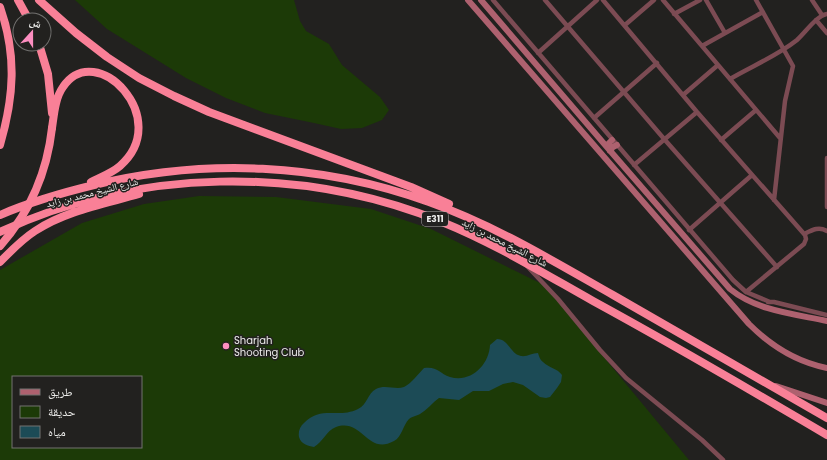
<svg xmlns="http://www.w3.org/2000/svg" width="827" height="460" font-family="Poppins,'Noto Naskh Arabic',sans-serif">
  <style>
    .green { fill: #1c3a07; fill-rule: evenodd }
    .water { fill: #1c4b56 }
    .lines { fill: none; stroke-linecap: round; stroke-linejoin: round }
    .street { stroke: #7c4b53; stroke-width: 4.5 }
    .secondary { stroke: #ae616f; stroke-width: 6 }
    .highway { stroke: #f98097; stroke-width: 8 }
    .highway-bridge { stroke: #f98097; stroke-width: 8 }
    .poi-dot { fill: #fd8ec0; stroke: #22211f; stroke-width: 1.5 }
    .labels { text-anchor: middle; stroke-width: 3; stroke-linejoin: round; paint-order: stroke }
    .shield { fill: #22211f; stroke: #afafad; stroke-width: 1 }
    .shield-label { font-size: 9px; font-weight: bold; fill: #ececea }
    .street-label { font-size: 10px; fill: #ececea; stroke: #22211f }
    .poi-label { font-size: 10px; fill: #ececea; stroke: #22211f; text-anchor: start }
  </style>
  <rect width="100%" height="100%" fill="#22211f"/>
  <path class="green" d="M75,0H294L300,21L306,31L329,44L342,65L380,97L389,110L382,120L362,128L341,129L314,123L265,113L226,98L186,78L107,29Z
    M199,196L276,197L371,209L431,229L544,285L689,460H0V270L82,223L144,204ZM13,377H141V447H13Z"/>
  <path class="water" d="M497,339C509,339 510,354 521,356C527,357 532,353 538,353C539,356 540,360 543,362C549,368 557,368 562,375L561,382L557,388L550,397L546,398L540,397L523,385L513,382L503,384L489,391H473L459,400L439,398C432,403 427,410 420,414C416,416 413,416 409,419C403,425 402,437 394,441C367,456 363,418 336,427C326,431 323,442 314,447C308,446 301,444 299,437C298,432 300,426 304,423C321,405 338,419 358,409C368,404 367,394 376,389C385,384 395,390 404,387C412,383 418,374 424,368C437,366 439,373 450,377C471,383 489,365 490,345Z"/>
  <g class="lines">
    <path class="street" d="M493,0L733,280L746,292L770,302
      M545,0L665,140L777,267
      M603,0L697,112L805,235L806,239L804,244L746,292
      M663,0L780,138
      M706,0L725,33
      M756,0L793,66L785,101L774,200
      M812,0L822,15
      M674,14L700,0
      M816,20L827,33
      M625,25L654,0
      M702,46L763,12
      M538,53L597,0
      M730,79C752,66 777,56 797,40C806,32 816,16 827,14
      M683,95L718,65
      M594,118L657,63
      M721,140L756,110
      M827,158V207
      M634,165L697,112
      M689,230L752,175
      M804,234C812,230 819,226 827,231
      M527,266L558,299L600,350L626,378L702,440L723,460
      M768,302H774L827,315"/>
    <path class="secondary" d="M468,0L749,324C770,345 797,362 827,368
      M481,0L606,146L730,289C757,311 794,314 827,321
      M606,146L612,140
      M610,151L613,147L617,145
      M776,386L827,403"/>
    <path class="highway" d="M18,0L29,20
      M39,0L76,33L107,57L139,78L174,96L209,112L411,187L449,204
      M0,7C17,55 14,97 0,145
      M39,44L48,74L52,113
      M52,128C54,115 55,98 63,87C96,38 174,119 120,166C112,173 101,177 91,182
      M0,215C30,202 61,193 94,185C205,158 321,163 429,202C494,225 553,261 613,295C684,336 756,377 827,418
      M0,232C137,168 302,165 442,222C494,243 543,273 593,301C672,344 749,389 827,435
      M0,262C11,251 21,240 35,231C65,211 104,204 139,194"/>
    <path class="highway-bridge" d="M0,246C30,212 47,173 52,128"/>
  </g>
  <circle class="poi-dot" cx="226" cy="346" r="4"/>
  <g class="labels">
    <rect class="shield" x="422" y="212" width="26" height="14" rx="3"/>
    <g class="shield-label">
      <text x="435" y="222">E311</text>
    </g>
    <g class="street-label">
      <text transform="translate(92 192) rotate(-14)" y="4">شارع الشيخ محمد بن زايد</text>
      <text transform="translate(505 242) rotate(27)" y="4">شارع الشيخ محمد بن زايد</text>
    </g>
    <g class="poi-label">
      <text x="234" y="344">Sharjah<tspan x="234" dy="12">Shooting Club</tspan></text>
    </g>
  </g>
  <rect x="12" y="376" width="130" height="72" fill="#22211f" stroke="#737270"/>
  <rect x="20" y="389" width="20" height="6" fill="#ae616f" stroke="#737270"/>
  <text x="48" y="396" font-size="12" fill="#ececea">طريق</text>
  <rect x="20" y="406" width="20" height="12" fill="#1c3a07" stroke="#737270"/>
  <text x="48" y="416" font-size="12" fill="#ececea">حديقة</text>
  <rect x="20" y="426" width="20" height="12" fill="#1c4b56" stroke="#737270"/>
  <text x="48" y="436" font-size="12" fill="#ececea">مياه</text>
  <g transform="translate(32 32) rotate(21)"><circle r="19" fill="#22211f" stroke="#737270"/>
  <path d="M0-3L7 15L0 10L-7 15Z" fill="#fd8ec0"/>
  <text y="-6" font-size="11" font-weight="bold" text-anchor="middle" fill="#ececea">ش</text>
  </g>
</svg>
